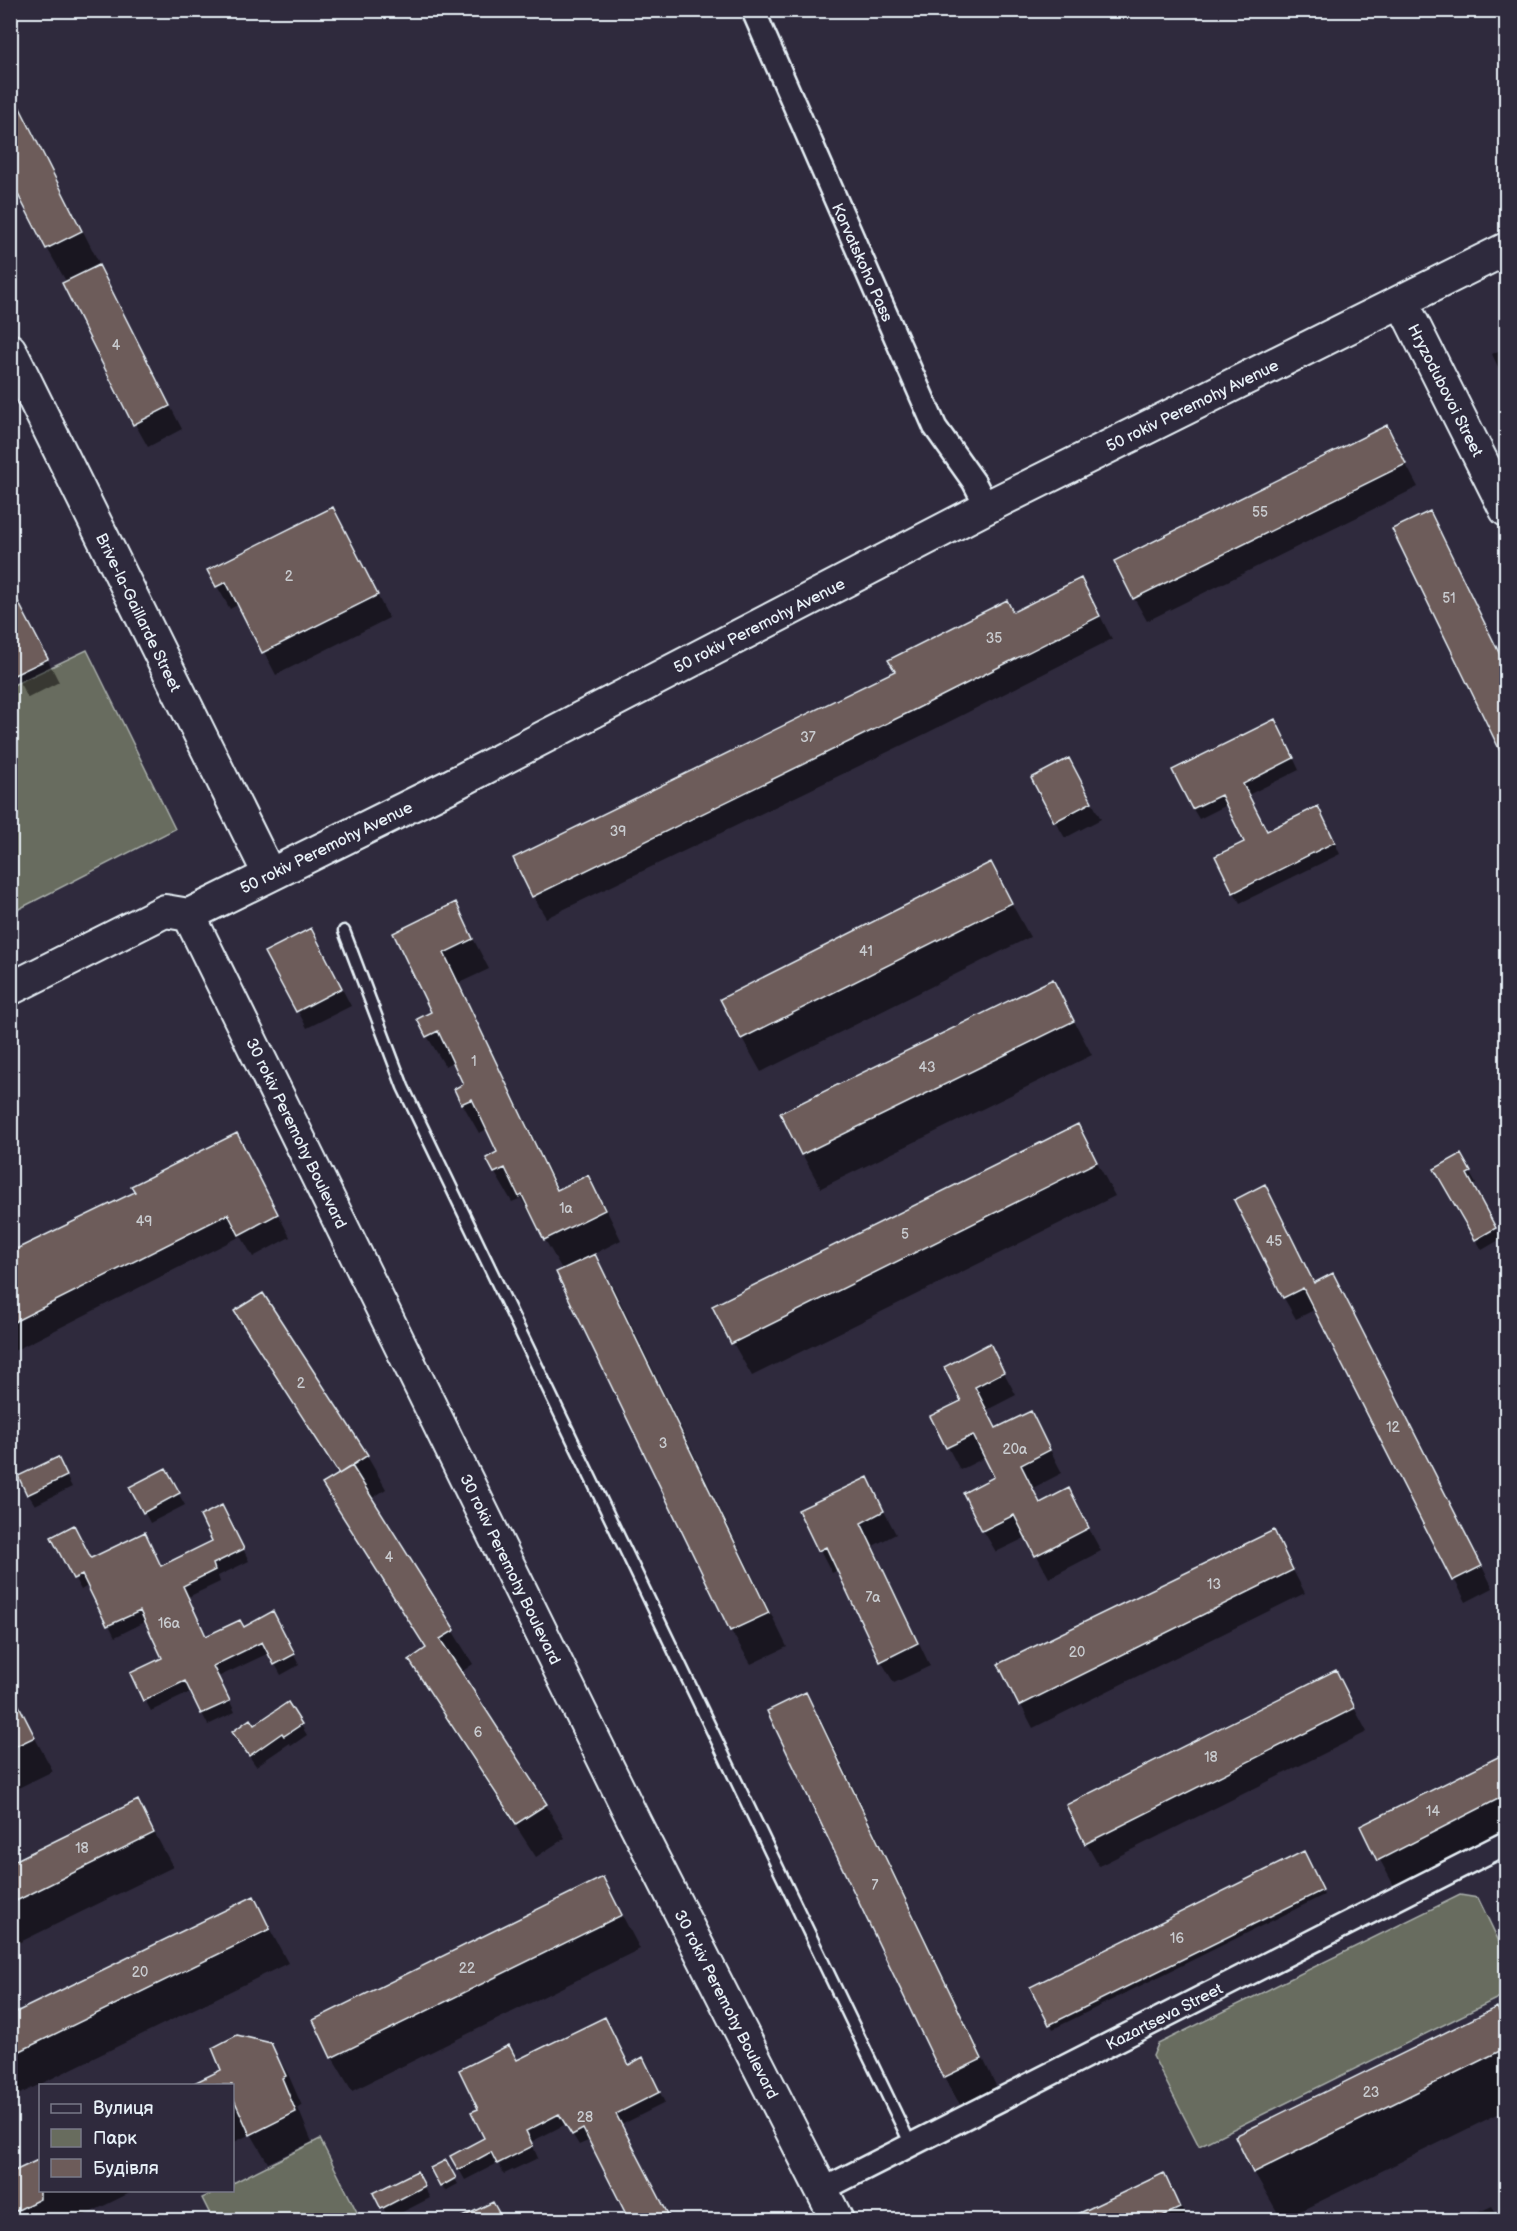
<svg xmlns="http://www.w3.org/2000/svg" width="1517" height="2231" font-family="'Balsamiq Sans',sans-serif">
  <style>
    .green { fill: #686c5e; stroke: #a8aeab; stroke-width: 1.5 }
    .shadow { fill: #0007 }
    .building { fill: #6d5c5a; stroke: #e8f1f8; stroke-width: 1.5 }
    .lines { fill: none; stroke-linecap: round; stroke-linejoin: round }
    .lane-casing { stroke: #e8f1f8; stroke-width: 15 }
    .street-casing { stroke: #e8f1f8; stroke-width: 27 }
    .secondary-casing { stroke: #e8f1f8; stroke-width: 36 }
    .lane { stroke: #2f2a3d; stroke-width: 10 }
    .street { stroke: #2f2a3d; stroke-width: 22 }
    .secondary { stroke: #2f2a3d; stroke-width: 32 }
    .labels { text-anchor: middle; stroke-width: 4.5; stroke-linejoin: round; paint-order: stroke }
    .number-label { font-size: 14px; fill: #c9ccd0 }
    .street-label { font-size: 16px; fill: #e8f1f8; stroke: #2f2a3d }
  </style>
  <rect width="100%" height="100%" fill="#2f2a3d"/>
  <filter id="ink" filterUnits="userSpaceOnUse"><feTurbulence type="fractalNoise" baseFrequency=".0167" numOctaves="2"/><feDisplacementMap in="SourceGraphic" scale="12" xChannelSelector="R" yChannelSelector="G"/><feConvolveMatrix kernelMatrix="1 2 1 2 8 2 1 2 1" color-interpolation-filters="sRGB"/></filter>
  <g filter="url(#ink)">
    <path class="green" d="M87,650L175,829L11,913V686Z
      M1460,1895L1478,1898L1506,1956V1994L1199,2146L1153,2056L1158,2044Z
      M320,2139L361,2220H213L202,2198L217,2191L232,2190L233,2183Z"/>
    <path class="shadow" d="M10,86L100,265L98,266L182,429L148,447L135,424L67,283L47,248L10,176Z
      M1506,347V384L1492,354Z
      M1386,427L1418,487L1147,621L1134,598Z
      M333,509L389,618L276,675L239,604L230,609L217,586Z
      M1429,513L1506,666V759L1394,530Z
      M10,586L59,682L28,698L10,666Z
      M1093,602L1112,639L927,733L546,918L533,896L1013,613Z
      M1281,732L1299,770L1248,795L1267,832L1323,818L1340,854L1240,903L1234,892L1246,843L1227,805L1199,819L1193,809Z
      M1078,777L1101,819L1065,838L1055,821Z
      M990,864L1030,937L761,1072L742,1038Z
      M455,904L489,969L459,983L559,1191L588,1177L605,1207L621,1240L594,1254L614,1289L787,1647L751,1664L731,1631L558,1273L563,1271L521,1198L512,1202L495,1173L499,1153L488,1129L479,1133L462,1103L465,1085L454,1061L445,1066L427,1036L433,1013L395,933Z
      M320,946L351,1006L307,1028L266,952Z
      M1053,981L1092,1055L821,1188L802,1154Z
      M1078,1126L1115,1196L752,1376L733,1343Z
      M236,1135L290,1237L253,1257L241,1236L10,1353V1254L136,1193Z
      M1460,1156L1476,1184L1472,1186L1501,1239L1482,1250L1436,1170Z
      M1265,1186L1315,1284L1344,1296L1493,1588L1466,1602L1316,1309L1296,1319L1284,1298L1236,1200Z
      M263,1295L367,1456L386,1489L371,1499L473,1664L460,1673L546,1805L565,1838L536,1857L430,1694L411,1660L427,1650L324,1485L340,1475L256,1345L236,1312Z
      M989,1345L1016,1395L987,1410L997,1430L1043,1436L1062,1473L1033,1488L1041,1504L1068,1490L1101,1551L1049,1578L1027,1537L996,1552L983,1530L996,1477L986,1457L960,1470L932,1417L963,1401Z
      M63,1470L72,1487L35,1505L28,1494Z
      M165,1470L185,1505L150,1523L132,1488Z
      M867,1479L896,1534L873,1546L930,1666L894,1683L881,1661L838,1570L832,1573L800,1511Z
      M228,1518L249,1561L218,1576L220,1582L188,1597L207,1638L244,1629L278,1624L299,1665L281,1675L269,1653L218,1677L235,1712L208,1725L191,1692L151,1711L145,1700L164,1659L147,1621L115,1637L89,1585L81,1590L53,1538L91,1560L161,1567L214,1542Z
      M1273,1532L1305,1593L1033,1728L1000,1665Z
      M1335,1672L1367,1732L1099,1866L1086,1843Z
      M806,1694L825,1728L1000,2094L964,2111L944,2078L769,1712Z
      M288,1704L307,1735L291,1746L290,1743L256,1766L240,1743L253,1727Z
      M18,1707L53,1771L10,1792V1710Z
      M1506,1754V1839L1398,1893L1362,1827Z
      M138,1802L173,1867L10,1947V1864Z
      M1306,1858L1324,1895L1053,2029L1032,1987Z
      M603,1879L640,1949L352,2091L332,2057Z
      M253,1898L288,1963L14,2097L10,2091V2017Z
      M1496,2009L1506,2027V2110L1282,2220L1254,2172Z
      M270,2044L288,2074L302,2106L298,2108L312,2142L268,2163L251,2134L232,2143V2086H193Z
      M517,2062L629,2067L649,2070L665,2103L621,2125L670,2220H631L590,2140L579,2145L566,2124L531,2142L538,2158L504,2174L498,2163L465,2180L452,2157L486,2138L480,2109Z
      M40,2160V2190H136L75,2220H10V2175Z
      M445,2162L458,2184L445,2191L432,2169Z
      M416,2173L430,2198L389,2219L383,2208Z
      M1163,2175L1188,2220H1068Z
      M493,2204L503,2220H460Z
      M1492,2206L1500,2220H1462Z"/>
    <path class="building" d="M10,88L82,231L46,249L10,179Z
      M99,265L170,406L133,425L62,283Z
      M1387,425L1406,464L1133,599L1114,561Z
      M333,507L378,595L262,653L226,582L216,587L207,570Z
      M1430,511L1506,667V763L1392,529Z
      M1081,578L1100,616L914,710L532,897L513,858L895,671L888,660L1007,600L1013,612Z
      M10,586L48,659L10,677Z
      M1275,719L1294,758L1243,784L1267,831L1318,806L1335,842L1233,893L1215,856L1244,842L1221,795L1192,809L1172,770Z
      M1069,758L1092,802L1054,822L1031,778Z
      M991,862L1012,903L741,1039L720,999Z
      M456,902L473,939L444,953L557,1190L588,1175L605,1210L544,1240L522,1195L519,1197L505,1168L494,1173L486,1158L497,1152L472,1099L461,1104L454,1089L463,1084L438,1031L426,1037L417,1019L431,1012L393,933Z
      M311,928L342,988L296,1012L264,952Z
      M1053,979L1074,1021L801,1155L780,1113Z
      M1078,1124L1097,1162L731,1344L712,1306Z
      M237,1133L278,1214L239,1235L228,1214L10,1324V1252L135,1192L131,1186Z
      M1461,1154L1471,1172L1467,1174L1496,1228L1475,1240L1434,1169Z
      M1265,1184L1314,1283L1333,1273L1482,1566L1452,1581L1303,1288L1283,1298L1234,1200Z
      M595,1254L769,1613L730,1631L556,1272Z
      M263,1293L368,1455L339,1474L234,1311Z
      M990,1343L1004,1372L975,1387L996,1428L1031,1411L1050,1450L1021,1465L1040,1503L1069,1488L1089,1528L1035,1556L1014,1515L982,1531L963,1493L994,1477L973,1435L946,1448L930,1416L961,1401L944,1367Z
      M58,1457L67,1476L27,1495L18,1476Z
      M352,1466L455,1630L440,1639L547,1804L516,1824L409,1660L426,1648L322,1484Z
      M166,1468L180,1493L143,1513L129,1487Z
      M868,1477L884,1511L861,1523L918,1643L880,1662L826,1547L818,1551L798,1510Z
      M222,1505L244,1549L213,1564L215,1570L183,1586L206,1636L240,1620L244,1627L273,1611L295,1654L274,1665L262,1642L213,1666L230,1701L201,1714L185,1681L143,1701L130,1673L162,1658L140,1611L107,1626L82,1575L73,1579L51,1537L74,1525L91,1558L145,1532L161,1566L212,1541L200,1516Z
      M1274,1530L1293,1570L1019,1706L998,1664Z
      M1336,1670L1355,1708L1085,1844L1066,1805Z
      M10,1688L35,1737L10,1749Z
      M806,1692L982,2059L943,2078L767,1711Z
      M288,1702L302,1724L284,1736L282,1733L249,1756L232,1732L250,1719L254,1725Z
      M1506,1753V1795L1377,1861L1360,1826Z
      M138,1800L154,1833L10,1904V1863Z
      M1304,1851L1323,1890L1049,2025L1030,1987Z
      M603,1877L622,1915L331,2058L313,2020Z
      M254,1896L270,1929L10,2056V2015Z
      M1497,2007L1506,2027V2048L1253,2173L1235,2136Z
      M605,2017L629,2065L643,2057L660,2092L616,2114L671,2220H629L583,2129L572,2135L559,2114L526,2131L533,2146L497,2164L491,2152L458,2170L450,2156L484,2138L471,2112L478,2109L459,2070L509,2045L517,2060Z
      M237,2035L271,2043L286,2076L282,2078L296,2112L250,2135L232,2095V2085H190L221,2070L212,2048Z
      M40,2159V2199L10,2214V2173Z
      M446,2160L456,2178L440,2187L430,2168Z
      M417,2171L425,2186L381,2209L373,2193Z
      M1164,2173L1180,2208L1154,2220H1065Z
      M493,2202L503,2220H456Z"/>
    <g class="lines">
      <defs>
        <path id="lane" d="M344,931L403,1087L911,2145"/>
        <path id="street" d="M753,10L935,427L974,482L987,507
          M822,2190L1506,1843"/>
        <path id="secondary" d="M1402,302L1506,510
          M10,350L269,874
          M189,915L635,1823L837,2220
          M10,989L165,911L189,915L452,785L987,507L1506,249"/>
      </defs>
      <use href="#lane" class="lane-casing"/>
      <use href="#street" class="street-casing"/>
      <use href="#secondary" class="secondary-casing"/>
      <use href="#lane" class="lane"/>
      <use href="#street" class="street"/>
      <use href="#secondary" class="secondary"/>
    </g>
  </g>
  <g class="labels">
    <g class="number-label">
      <text x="116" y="350">4</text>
      <text x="1260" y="517">55</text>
      <text x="289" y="581">2</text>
      <text x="1449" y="603">51</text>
      <text x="994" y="643">35</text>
      <text x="808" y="742">37</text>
      <text x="618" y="836">39</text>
      <text x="866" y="956">41</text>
      <text x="474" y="1066">1</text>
      <text x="927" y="1072">43</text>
      <text x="566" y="1213">1а</text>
      <text x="144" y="1226">49</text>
      <text x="905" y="1239">5</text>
      <text x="1274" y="1246">45</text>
      <text x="301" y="1388">2</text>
      <text x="1393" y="1432">12</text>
      <text x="663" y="1448">3</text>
      <text x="1015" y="1454">20а</text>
      <text x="389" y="1562">4</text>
      <text x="1214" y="1589">13</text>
      <text x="873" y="1602">7а</text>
      <text x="169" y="1628">16а</text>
      <text x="1077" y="1657">20</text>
      <text x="478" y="1737">6</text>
      <text x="1211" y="1762">18</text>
      <text x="1433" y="1816">14</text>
      <text x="82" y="1853">18</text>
      <text x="875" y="1890">7</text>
      <text x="1177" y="1943">16</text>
      <text x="467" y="1973">22</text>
      <text x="140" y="1977">20</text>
      <text x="1371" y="2097">23</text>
      <text x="585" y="2122">28</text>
    </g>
    <g class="street-label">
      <text transform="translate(863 262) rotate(66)" y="6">Korvatskoho Pass</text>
      <text transform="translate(1446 390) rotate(63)" y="6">Hryzodubovoi Street</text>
      <text transform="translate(1192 405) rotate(-26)" y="6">50 rokiv Peremohy Avenue</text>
      <text transform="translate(139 612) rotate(64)" y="6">Brive-la-Gaillarde Street</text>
      <text transform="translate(759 625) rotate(-27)" y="6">50 rokiv Peremohy Avenue</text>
      <text transform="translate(326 847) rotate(-26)" y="6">50 rokiv Peremohy Avenue</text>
      <text transform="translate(297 1133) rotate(64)" y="6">30 rokiv Peremohy Boulevard</text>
      <text transform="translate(511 1569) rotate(64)" y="6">30 rokiv Peremohy Boulevard</text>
      <text transform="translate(727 2004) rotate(63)" y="6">30 rokiv Peremohy Boulevard</text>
      <text transform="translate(1164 2016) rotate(-27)" y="6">Kazartseva Street</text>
    </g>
  </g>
  <rect width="1517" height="2231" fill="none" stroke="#2f2a3d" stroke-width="36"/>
  <rect x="18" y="18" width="1481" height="2195" fill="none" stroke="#e8f1f8" stroke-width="2" filter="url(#ink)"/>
  <rect x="39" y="2084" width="195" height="108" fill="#2f2a3d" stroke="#797a88" stroke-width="1.5"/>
  <rect x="51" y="2104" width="30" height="9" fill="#2f2a3d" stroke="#797a88" stroke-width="1.5"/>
  <text x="93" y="2114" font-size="18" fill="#e8f1f8">Вулиця</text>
  <rect x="51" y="2129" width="30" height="18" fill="#686c5e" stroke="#797a88" stroke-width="1.5"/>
  <text x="93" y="2144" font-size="18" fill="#e8f1f8">Парк</text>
  <rect x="51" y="2159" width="30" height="18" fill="#6d5c5a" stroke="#797a88" stroke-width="1.5"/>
  <text x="93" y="2174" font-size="18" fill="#e8f1f8">Будівля</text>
</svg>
